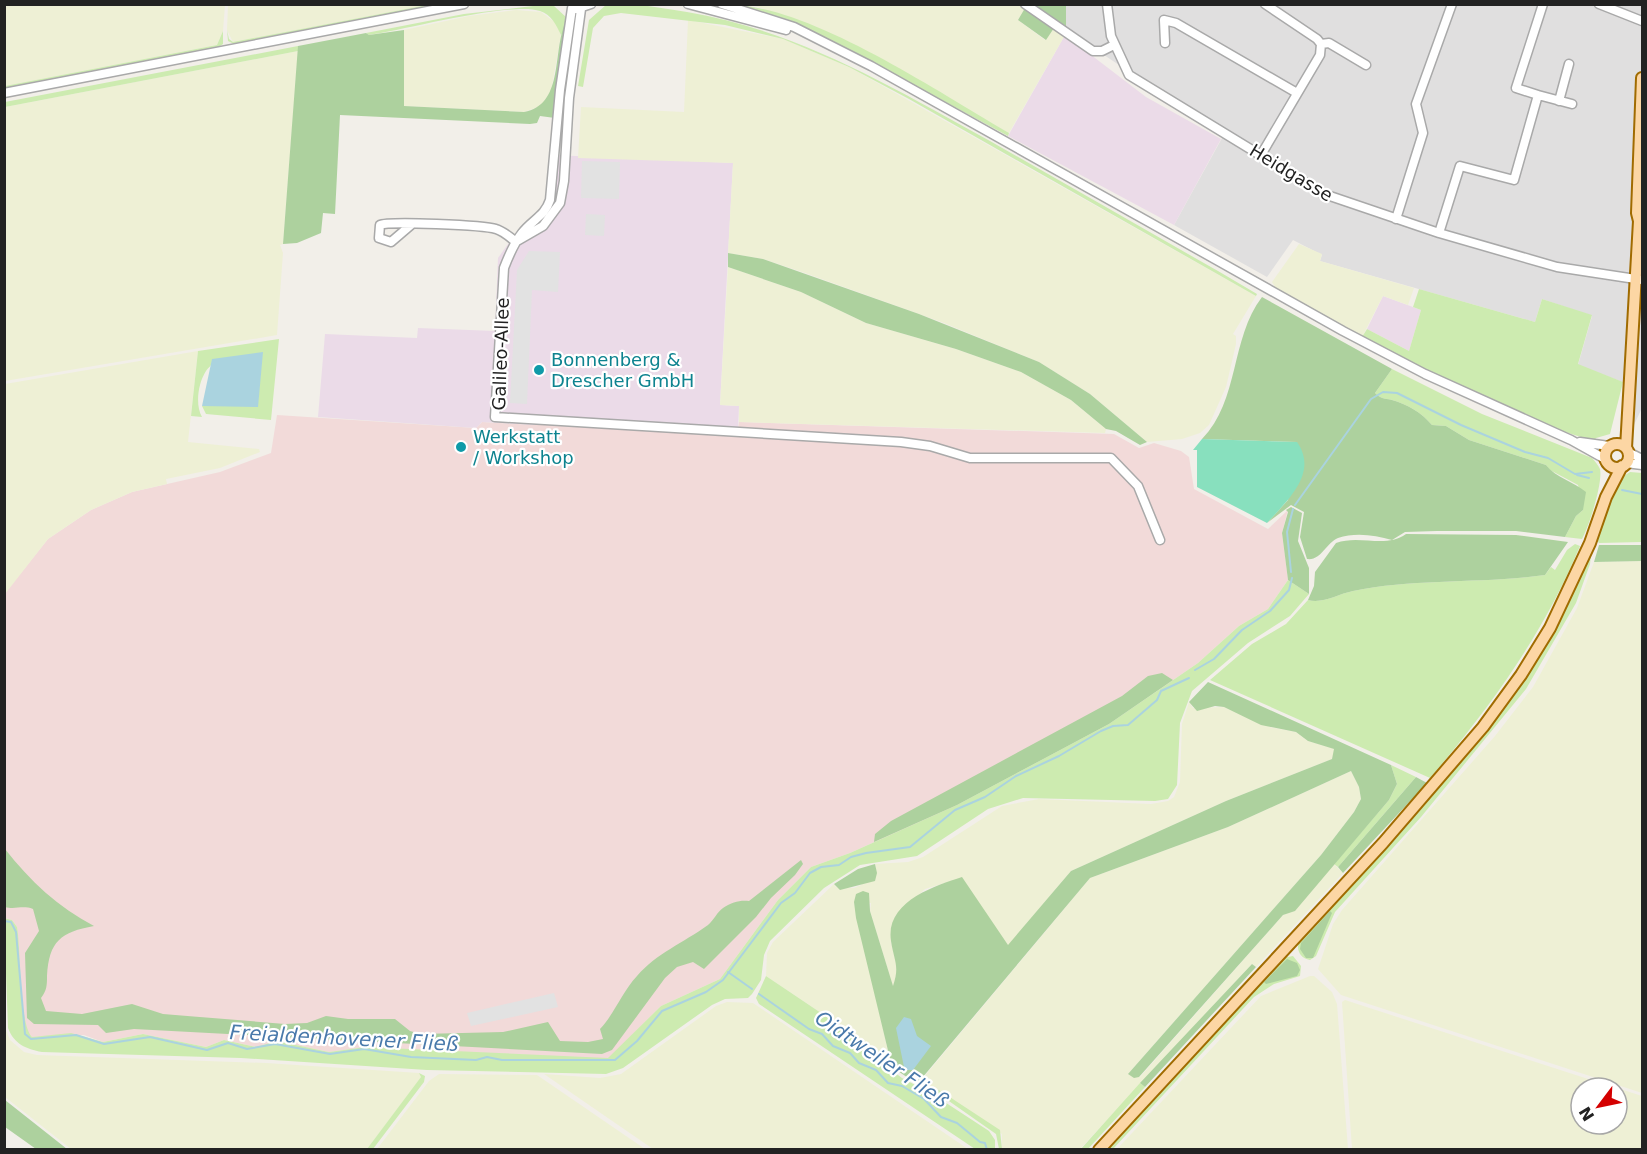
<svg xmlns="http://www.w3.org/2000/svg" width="1647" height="1154" font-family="'DejaVu Sans',sans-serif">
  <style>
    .residential { fill: #e0dfdf }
    .commercial { fill: #f2dad9 }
    .industrial { fill: #ebdbe8 }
    .farmland { fill: #eef0d5 }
    .grass { fill: #cdebb0 }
    .forest { fill: #add19e }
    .pitch { fill: #88e0be }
    .parking { fill: #e2e2e2 }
    .water { fill: #aad3df }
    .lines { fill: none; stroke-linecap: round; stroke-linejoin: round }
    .stream { stroke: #aad3df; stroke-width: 2 }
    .minor-casing { stroke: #a9a9a9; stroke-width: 11 }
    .major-casing { stroke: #a06b00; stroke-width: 14 }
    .minor { stroke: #fff; stroke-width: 8 }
    .major { stroke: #fcd6a4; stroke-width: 10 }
    .culture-dot { fill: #0f9aa8; stroke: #fff; stroke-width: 2 }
    .labels { text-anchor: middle; stroke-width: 4.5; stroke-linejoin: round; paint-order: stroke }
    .street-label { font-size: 18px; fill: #222; stroke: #fff }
    .culture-label { font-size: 18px; fill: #0d838f; stroke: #fff; text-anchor: start }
    .water-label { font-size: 20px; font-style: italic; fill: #4a7aab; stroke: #fff }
  </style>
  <rect width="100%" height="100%" fill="#f2efe9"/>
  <path class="residential" d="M1029,5H1642V408L1631,431L1633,386L1578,365L1592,316L1542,299L1535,322L1320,261L1322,255L1293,240L1267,277L1174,225L1227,129L1149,85Z"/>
  <path class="commercial" d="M277,415L476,428L482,422L536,425L537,416L738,428L739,422L1114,434L1139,448L1154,443L1181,451L1189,457L1194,489L1268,529L1288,510L1282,533L1288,580L1268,609L1239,626L1198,663L1163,687L957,805L850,853L811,867L778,900L720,979L661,1006L608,1059L365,1047L329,1052L277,1041L256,1047L224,1040L206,1047L143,1034L103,1042L84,1035L32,1037L27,1033L23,1013L17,927L12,920L5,918L4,594L48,539L91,510L132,492L220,472L271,453Z"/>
  <path class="industrial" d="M1065,35L1146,97L1221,139L1174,225L1008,136Z
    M553,155L733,163L720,405L739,406L738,429L537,417L536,425L482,422L476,428L318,417L325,334L417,338L418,328L495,331L498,258L518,230L535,219L550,195Z
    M1383,296L1421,310L1409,351L1367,329Z"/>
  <path class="farmland" d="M5,5H225L223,31L217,45L5,86Z
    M228,5H427L233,42L227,30Z
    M752,5H1020L1025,8L1018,20L1045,40L1054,28L1065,35L1009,133L829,33Z
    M516,10L541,12L556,23L561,35L551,92L541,106L524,112L404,106V30L469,16Z
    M688,20L783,39L849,67L1256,296L1233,334L1236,336V344L1226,387L1209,425L1200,433L1182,439L1147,442L1090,394L1039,362L944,323L805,273L763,259L728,253L733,163L578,158L581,107L684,112Z
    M298,51L283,244L280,245L283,253L277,335L5,381V107Z
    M1299,244L1322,254L1320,261L1414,288L1408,305L1383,296L1362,337L1277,290L1272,282Z
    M728,267L801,292L866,323L956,349L1021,372L1071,400L1106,429L1105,433L739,422V406L720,405Z
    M198,351L188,442L259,449L260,452L220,468L166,479L167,484L132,492L91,510L48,539L5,594V384Z
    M1642,561V1093L1341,995L1318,969L1333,924L1342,910L1495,736L1533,687L1577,608L1594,562Z
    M1189,702L1193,708L1224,707L1270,727L1296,732L1308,741L1335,749L1332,759L1226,801L1071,871L1008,946L962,878L925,889L895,917L891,942L898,971L893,987L870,911L871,903L854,902L889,1055L885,1056L766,976L767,953L773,942L834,884L836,887L854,888L861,885L876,867L875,864L908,862L923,857L1002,806L1039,799L1151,804L1168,801L1174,797L1180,782L1182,724Z
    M1351,771L1359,787L1361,799L1354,812L1321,855L1128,1074L1140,1077L1283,915L1295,910L1334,864L1343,873L1256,967L1252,964L1080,1149H1002V1134L938,1090L936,1092L918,1084L1090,878L1228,827Z
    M1310,976H1314L1332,992L1337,1004L1348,1149H1117L1261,996Z
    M1345,1000L1616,1088H1581V1124H1617V1088L1642,1096V1149H1352L1342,1002Z
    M727,1002L753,1003L968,1149H653L544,1074L600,1078L621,1074L716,1006Z
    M4,1025L10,1040L24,1052L37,1055L266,1063L419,1073L422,1077L367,1149H71L5,1097Z
    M439,1074L537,1075L645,1149H377L429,1081Z"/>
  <path class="grass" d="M427,5H443L234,44L228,41L227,30L229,39L233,42Z
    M606,5C632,2 662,8 687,12C799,31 892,87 990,141C1066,184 1142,228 1218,271L1257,294L1256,296L909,99L849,67L783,39L725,25L621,13L604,16L593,28L583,87L578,86L589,20Z
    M731,5C809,5 940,93 1009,133L1008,136L848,49L814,34Z
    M533,6H554L567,18V25L561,35C556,25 552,15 540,11C512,1 404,30 369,35L366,33L464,14Z
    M223,31V44L217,48L5,89V86L217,45Z
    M298,46V51L5,107V102Z
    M1419,289L1535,322L1542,299L1592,315L1578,364L1623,382L1610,434L1596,438L1594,441C1512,418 1438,376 1362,337L1367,329L1409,351L1421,310L1413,307Z
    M279,339L271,420L206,414L202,406H257L212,359C212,367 210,365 206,371C198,383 195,405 202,417L191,416L198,351Z
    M1392,369L1482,414L1592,458C1595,461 1598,465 1600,469C1603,483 1589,526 1582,539L1565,537L1576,516L1583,510L1578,485L1550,470L1546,465L1469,440L1446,426L1432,425C1422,413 1407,404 1392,400C1383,398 1381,399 1375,393Z
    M1630,472L1642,473V542L1599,543L1596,539L1616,481Z
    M1575,544L1580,546C1544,633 1491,706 1430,778L1210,680L1252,644L1286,624L1308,600C1323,604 1338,594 1353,591C1416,578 1481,584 1545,575L1551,567L1555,570L1567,550Z
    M1592,547L1590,564L1576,603L1526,689L1421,817L1335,912L1316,956L1310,960C1300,958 1296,950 1299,941C1410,820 1531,702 1592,547Z
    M1288,580L1309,594L1290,616L1248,643L1192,691L1180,723L1177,785L1168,799L1155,801L1023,798L988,809L917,856L860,865L824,888L770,941L764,955L761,980L752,994L748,998L725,999L712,1005L623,1068L606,1074L427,1070L241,1058L42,1052C26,1049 14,1044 8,1028L4,918L12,920L17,927C21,949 19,1025 32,1037L71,1033L103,1042L143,1034L206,1047L224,1040L256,1047L277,1041L329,1052L365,1047L608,1058L661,1006L720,979L778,900L811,867L850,853L957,805L1109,724L1198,663L1239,626L1268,609Z
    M1391,765L1416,777L1338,867L1334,864L1389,800L1397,784Z
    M1293,956L1301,966L1300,976L1274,984L1254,997L1113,1149L1104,1150L1283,958Z
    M766,976L885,1056L890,1069L902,1078L934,1095L989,1131L995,1140V1149H975L759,1004L756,998Z
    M419,1073L425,1076L424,1082L373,1149H367L421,1077Z
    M1140,1083L1145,1087L1088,1149L1080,1150Z
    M939,1090L1000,1130L1002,1149H999L996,1134L936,1092Z"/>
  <path class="forest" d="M1029,5H1066V29Z
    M1025,8L1054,28L1046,40L1018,20Z
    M567,25L555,118L540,116L537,123L530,124L340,115L335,214L323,213L321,233L297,243L283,244L298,46L366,33L369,35L404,30V106L524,112C563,105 553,55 564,26Z
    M728,253L763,259L919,314L1039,362L1090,394L1147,442L1140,445L1116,431L1106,429L1071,400L1021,372L956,349L866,323L801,292L728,267Z
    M1262,297L1392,369L1375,393C1381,399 1383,398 1392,400C1407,404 1422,413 1432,425L1446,426L1469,440L1546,465C1555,477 1574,482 1586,492L1583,510L1576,516L1565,537L1516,531H1437L1405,532L1392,540C1375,535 1355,532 1338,538C1326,543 1321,561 1307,559L1300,537L1304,512L1291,505L1267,523L1288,500L1297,442L1202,439C1240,400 1230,339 1262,297Z
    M1291,507L1302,513L1298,541L1309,568V594L1288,580L1282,533L1288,512L1286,510Z
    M1406,534L1516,535L1568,542L1545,575C1481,584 1416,578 1353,591C1338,594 1323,604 1308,600L1314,586L1315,572L1336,543C1360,534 1385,549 1406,534Z
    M1599,545H1642V561L1594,562Z
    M1162,673L1173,680L1109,724L957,805L874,842L875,834L891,821L1122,696L1148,676Z
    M1208,682L1391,765L1397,784L1389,800L1295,911L1283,915L1139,1077L1134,1078L1128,1074L1321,855L1354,812L1361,799L1359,787L1351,771L1228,827L1090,878L917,1084L892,1067L856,918L854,902L856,894L863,891L869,893L870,911L893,986C900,966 894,961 891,941C885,902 934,886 962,877L1008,945L1071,871L1226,801L1332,759L1334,749L1308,741L1296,732L1261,725L1224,707L1215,706L1197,711L1189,702Z
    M1416,777L1427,783L1343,873L1338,867Z
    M5,849C30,881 58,907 94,926C61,932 49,941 47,976C47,985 47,990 41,998L46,1011L82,1014L132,1004L163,1014L285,1024L307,1023L326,1016L348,1019H395L410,1031L421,1034L503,1032L548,1022L560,1041L588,1042L603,1039L600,1029C615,1013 622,992 637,976C657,953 683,943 708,925C714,920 717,912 723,908C732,902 740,900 749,901L801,860L803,864L795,875L771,898L756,917L704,969L693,962L677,967L665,978L612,1050L602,1054L134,1029L106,1033L98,1025L34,1024L27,1018L25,953L39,931L33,909C22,905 15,910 5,907Z
    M875,864L877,873L875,881L840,890L834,884L858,869Z
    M1330,911L1332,913L1313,958H1306L1300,949L1301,943Z
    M1287,959L1297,963L1300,970L1297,976L1266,984L1264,982Z
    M1252,964L1256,967L1145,1087L1140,1083Z
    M4,1100H5L67,1149H36L5,1127Z"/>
  <path class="pitch" d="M1202,439L1297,442C1319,473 1287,501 1267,523L1197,487V450H1193Z"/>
  <path class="parking" d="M582,161L620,162L619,199L581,198Z
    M586,214L605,215L604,236L585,235Z
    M529,251L560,252L558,292L532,290L527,404L510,403L517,270Z
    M554,993L558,1007L471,1026L467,1013Z"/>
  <path class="water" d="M263,352L258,407L202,406L212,359Z
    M904,1017L911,1019L917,1036L931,1046L913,1070H907L904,1067L896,1028Z"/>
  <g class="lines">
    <path class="stream" d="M1577,475L1589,478
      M1622,490L1642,494
      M1295,505L1371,399L1383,392L1397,393L1461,425L1525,452L1548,458L1575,474L1592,472
      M1291,572L1287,532L1293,509
      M1195,670L1214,659L1242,630L1270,611L1289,590L1292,578
      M4,921L11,922L16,932L25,1034L31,1039L76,1035L104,1044L150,1037L207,1050L228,1043L247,1049L275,1044L330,1054L364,1049L411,1057L476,1060L487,1057L502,1060H615L637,1041L662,1011L706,992L723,980L781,903L795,893L810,873L821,867L839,865L851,857L866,853L910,847L955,810L985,797L1016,776L1059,756L1101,731L1113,726L1128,725L1157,700L1161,691L1189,678
      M728,972L752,989
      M759,994L809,1029L822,1034L833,1046L850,1053L859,1063L876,1070L888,1083L902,1086L924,1099L941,1117L957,1123L980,1142L985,1143L987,1150"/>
    <defs>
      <path id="minor" d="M688,4L786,30
        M722,4L794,27L871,66L1343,331L1425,374L1571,440L1605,459
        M1025,4L1093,51H1102L1114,45
        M1107,4L1111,36L1129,75L1324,194L1439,233L1557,267L1642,280
        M1265,4L1317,39L1321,44L1329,43L1366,65
        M1599,4L1642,21
        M572,8L560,90L550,200C545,216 532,220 522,233C514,243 509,255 504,268L495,417L901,442L930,446L970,458H1111L1138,486L1160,540
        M576,9L591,4
        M1165,43L1164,20L1176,23L1297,93
        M4,93L464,4
        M1538,95L1572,104
        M1559,101L1569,64
        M1261,155L1320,55L1321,44
        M1396,219L1423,133L1416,104L1452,4
        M412,224L391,242L379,238L380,225C388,221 484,225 496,229C503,231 510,237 516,242
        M1439,233L1460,166L1514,180L1538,95L1516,88L1543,4
        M517,241L543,226L560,203L564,181L569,98L581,9
        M1580,442L1609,446
        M1628,452L1642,459
        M1626,463L1642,465"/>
      <path id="major" d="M1605 456a12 12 0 1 1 24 0a12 12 0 1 1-24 0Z
        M1626,448L1639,221L1637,213L1642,78
        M1099,1150L1383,843L1483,727L1521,675L1550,628L1590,543L1606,497L1622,466"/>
    </defs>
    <use href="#minor" class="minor-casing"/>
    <use href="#major" class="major-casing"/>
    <use href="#minor" class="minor"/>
    <use href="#major" class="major"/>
  </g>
  <g class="culture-dot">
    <circle cx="539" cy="370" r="6"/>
    <circle cx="461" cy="447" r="6"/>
  </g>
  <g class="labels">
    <g class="street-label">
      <text transform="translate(1291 173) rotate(31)" y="6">Heidgasse</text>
      <text transform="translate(501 354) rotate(-88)" y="6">Galileo-Allee</text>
    </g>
    <g class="culture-label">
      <text x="551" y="366">Bonnenberg &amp;<tspan x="551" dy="21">Drescher GmbH</tspan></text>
      <text x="473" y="443">Werkstatt<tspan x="473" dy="21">/ Workshop</tspan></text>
    </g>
    <g class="water-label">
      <text transform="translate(344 1038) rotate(3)" y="7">Freialdenhovener Fließ</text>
      <text transform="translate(882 1059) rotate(34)" y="7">Oidtweiler Fließ</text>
    </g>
  </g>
  <rect width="1647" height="1154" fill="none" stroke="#222222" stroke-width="12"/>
  <g transform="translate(1599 1106) rotate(238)"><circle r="28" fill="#ffffff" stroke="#a7a7a7" stroke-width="1.5"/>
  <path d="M0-4.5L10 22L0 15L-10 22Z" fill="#d40000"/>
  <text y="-9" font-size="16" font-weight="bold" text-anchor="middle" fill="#222222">N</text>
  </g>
</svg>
